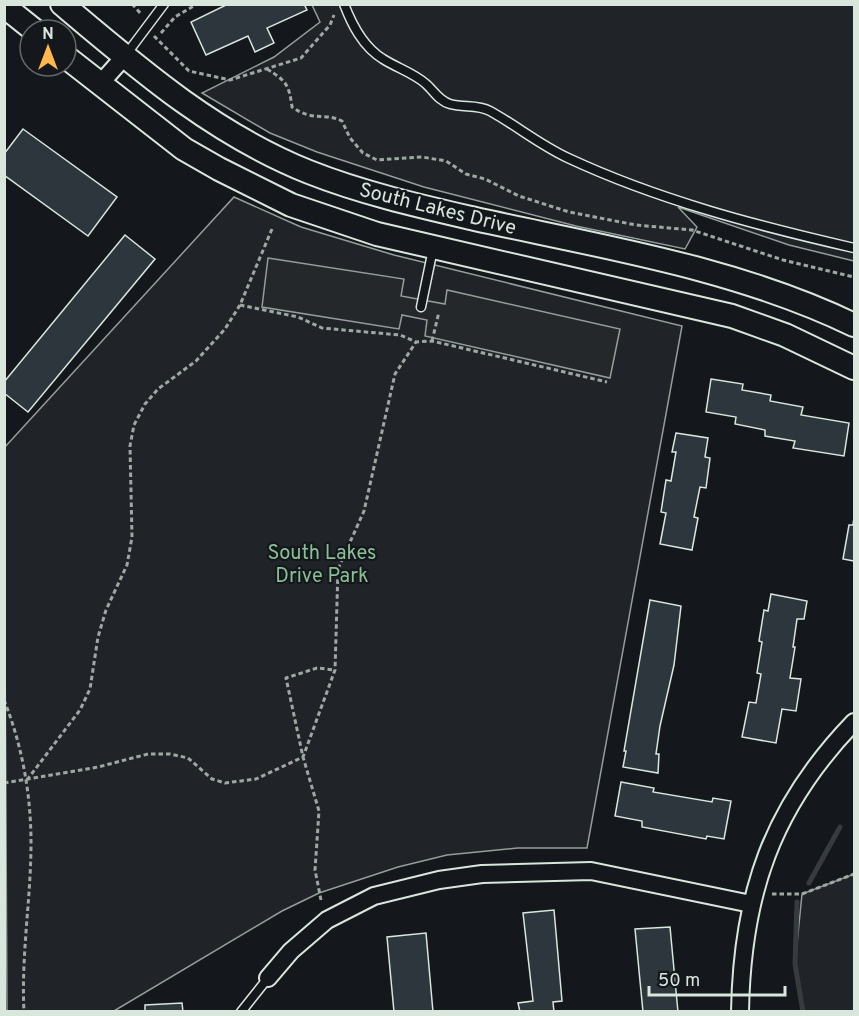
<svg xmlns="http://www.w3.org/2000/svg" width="859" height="1016" font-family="Overpass,sans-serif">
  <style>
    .green { fill: #202428; stroke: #939e99; stroke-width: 1.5 }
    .parking { fill: #24282b; stroke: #939e99; stroke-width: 1.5 }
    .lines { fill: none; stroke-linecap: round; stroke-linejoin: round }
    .stream { stroke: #363b3e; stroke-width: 5 }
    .building { fill: #2c363c; stroke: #d8e6dc; stroke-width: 1.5 }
    .lane-casing { stroke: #d8e6dc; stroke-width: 11 }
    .street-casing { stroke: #d8e6dc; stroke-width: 20 }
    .secondary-casing { stroke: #d8e6dc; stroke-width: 26 }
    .path { stroke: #9da8a2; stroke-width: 3; stroke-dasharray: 4.5 3; stroke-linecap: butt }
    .lane { stroke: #14181c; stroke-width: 8 }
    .street { stroke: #14181c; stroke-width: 16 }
    .secondary { stroke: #14181c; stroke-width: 22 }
    .labels { text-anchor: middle; stroke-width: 4.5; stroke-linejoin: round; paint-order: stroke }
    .street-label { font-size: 20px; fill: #d8e6dc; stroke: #14181c }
    .park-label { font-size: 20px; fill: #8ac095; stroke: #14181c }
  </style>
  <rect width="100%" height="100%" fill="#14181c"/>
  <path class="green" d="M312,5H854V261L789,245L678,207L697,227L685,249L576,226L424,187L317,152L270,133L202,93L274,57L320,22Z
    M234,197L301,227L394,255L682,326L587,848H518L447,855L398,867L319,893L282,911L114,1011H7L4,448Z
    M854,874V1011H803L795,964L802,894Z"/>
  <path class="parking" d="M268,258L404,279L401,296L445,304L447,290L620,329L610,378L425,336L427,320L402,315L399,329L262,307Z"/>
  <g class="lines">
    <path class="stream" d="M809,883L840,827
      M797,902L795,964L803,1012"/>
  </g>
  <path class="building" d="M228,4H304L307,10L267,28L274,43L255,52L248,36L206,55L191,22Z
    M23,129L117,197L88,236L4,175V154Z
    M125,235L155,259L28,412L4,393V382Z
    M711,379L743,384L742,390L771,395L770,401L803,407L801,415L849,423L844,456L793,448L795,441L765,436V430L735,424L736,417L706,412Z
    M676,433L708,438L705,457L710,458L706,488L700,487L694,517L698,518L692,550L660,544L666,513L661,512L666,480L671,481L676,452H672Z
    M854,517V561L843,559L849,525H853Z
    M771,594L807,601L804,619H797L793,647H795L790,678L801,679L796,711L782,709L776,743L742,737L749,702L756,703L761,674L757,673L762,642L759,641L764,610L768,611Z
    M650,600L681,606L674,665L660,726L656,754H659L658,773L623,767L626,751H624Z
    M621,782L654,788L653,792L712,802L713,798L731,801L724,839L707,836L706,839L642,827V821L615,816Z
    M554,910L562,1001L553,1002L554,1012H520L518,1003L533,1001L523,913Z
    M670,927L678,1012H643L635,929Z
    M426,933L433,1012H394L387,937Z
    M182,1003L183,1012H145V1005Z"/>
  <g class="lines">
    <defs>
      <path id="lane" d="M344,4C352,25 363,47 383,59C397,68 414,73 426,84C434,91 439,101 450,104C464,108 477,104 490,111C517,126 540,145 568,158C658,200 758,226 854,248
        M125,56L164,4
        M421,307L433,249
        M241,1012L268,978"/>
      <path id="street" d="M99,85L124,57
        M268,978L291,951L327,920L374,896L439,880L482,874L591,871L751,904
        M740,1012C742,894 772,807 854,722"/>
      <path id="secondary" d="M62,4C139,69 214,134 309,172C362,193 419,206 475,219C603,247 736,268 854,325
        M4,6L34,30
        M66,57L184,149L219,169L291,205L377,234L732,316L785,335L854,368"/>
    </defs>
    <use href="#lane" class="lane-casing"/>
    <use href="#street" class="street-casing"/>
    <use href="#secondary" class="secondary-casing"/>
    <path class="path" d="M132,4L142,15
      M161,33L175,17L197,4
      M154,36L189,71L230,80L301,58L330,25L334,15
      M267,69C286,81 289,84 292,107C313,122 323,112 342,121L350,138L363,153L377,160L422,157L446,161L466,174L485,179L519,196L569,212L636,225L692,230L783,260L854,277
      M240,305L298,317L322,328L400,335L416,342L432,341L607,382
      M432,341L439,312
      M4,700C22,745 31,794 31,843C31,899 21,955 24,1012
      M27,780L80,710L90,689L98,637L106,610L127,565L132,537L130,446L134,425L145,404L158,389L196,361L225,329L240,305L272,229
      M4,783L98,767L148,754H170L188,758L212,779L225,783L256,779L303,757L335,670L338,569L364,511L395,374L416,342
      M772,894H802L854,874
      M321,900L315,870L319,811L303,757L286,678L317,668L335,670"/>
    <use href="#lane" class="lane"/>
    <use href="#street" class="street"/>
    <use href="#secondary" class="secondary"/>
  </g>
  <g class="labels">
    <g class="street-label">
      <text transform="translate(438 208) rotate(14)" y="7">South Lakes Drive</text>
    </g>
    <g class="park-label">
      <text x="322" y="559">South Lakes<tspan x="322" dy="23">Drive Park</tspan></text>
    </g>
  </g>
  <rect width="859" height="1016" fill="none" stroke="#d8e6dc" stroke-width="12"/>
  <g transform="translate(48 48)"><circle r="28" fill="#14181c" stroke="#626a69" stroke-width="1.5"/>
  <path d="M0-4.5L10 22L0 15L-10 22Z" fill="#ffb74d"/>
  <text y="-9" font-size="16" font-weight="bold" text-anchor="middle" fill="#d8e6dc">N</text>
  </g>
  <path d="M649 986v9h136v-9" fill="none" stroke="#d8e6dc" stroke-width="3"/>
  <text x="658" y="986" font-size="18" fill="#d8e6dc" stroke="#14181c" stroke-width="4.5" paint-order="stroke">50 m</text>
</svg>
